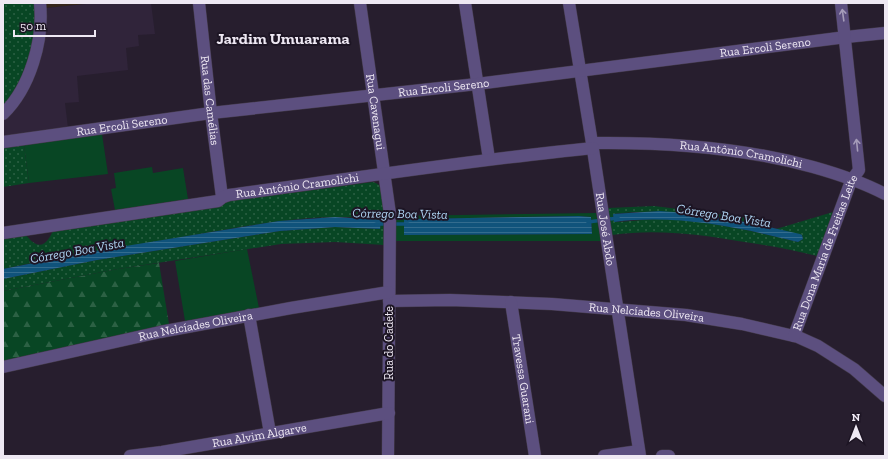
<svg xmlns="http://www.w3.org/2000/svg" width="888" height="459" font-family="'Zilla Slab',serif">
  <style>
    .commercial { fill: #35261b }
    .built { fill: #30243a }
    .grass { fill: #084624; fill-rule: evenodd }
    .forest { fill: url(#forest-firs) }
    .park { fill: url(#park-dots) }
    .water { fill: url(#water-rules) }
    .lines { fill: none; stroke-linecap: round; stroke-linejoin: round }
    .stream { stroke: #10537b; stroke-width: 3.5 }
    .minor-casing { stroke: #433a4a; stroke-width: 13 }
    .minor { stroke: #5c4f7f; stroke-width: 12 }
    .oneway { stroke: #a59cb9 }
    .labels { text-anchor: middle; stroke-width: 4; stroke-linejoin: round; paint-order: stroke }
    .street-label { font-size: 12px; fill: #eee8f3; stroke: #1d1524 }
    .water-label { font-size: 13px; font-style: italic; fill: #aed4f2; stroke: #1d1524 }
    .district-label { font-size: 16px; font-weight: bold; fill: #eee8f3; stroke: #1d1524 }
  </style>
  <defs>
    <pattern id="forest-firs" width="22" height="20" patternUnits="userSpaceOnUse"><rect width="22" height="20" fill="#084624"/><path d="M5 1l3.5 6h-7zM16 11l3.5 6h-7z" fill="#2c6144"/></pattern>
    <pattern id="park-dots" width="8" height="8" patternUnits="userSpaceOnUse"><rect width="8" height="8" fill="#084624"/><path d="M2 2h.1M6 6h.1" fill="none" stroke="#2c6144" stroke-width="1.8" stroke-linecap="round"/></pattern>
    <pattern id="water-rules" width="6" height="5" patternUnits="userSpaceOnUse"><rect width="6" height="5" fill="#10537b"/><path d="M0 2.5h6" fill="none" stroke="#336c8e"/></pattern>
  </defs>
  <rect width="100%" height="100%" fill="#271e2e"/>
  <path class="commercial" d="M46,3H96L46,8Z"/>
  <path class="built" d="M96,3H151L155,34L138,35L139,46L126,48L128,70L77,76L79,102L65,103L68,128L4,136L3,121L10,115L40,61L46,32V8Z"/>
  <path class="grass" d="M102,134L108,174L29,183L24,145Z
    M152,167L153,173L183,168L188,199L115,210L111,189L116,188L114,173Z
    M596,213L601,241H395V216ZM579,216L591,217L592,234L404,235V221L412,219Z
    M247,249L259,308L185,321L175,261Z"/>
  <path class="forest" d="M159,263L169,324L3,361V291L118,269Z"/>
  <path class="park" d="M3,3H34C40,38 26,79 3,106Z
    M24,145L29,183L3,187V147Z
    M373,182C376,183 379,184 380,187C386,199 384,230 384,245L335,242L281,244L118,269L3,291V279L97,260L280,231L335,227L380,229L381,220C322,211 253,225 194,235C130,246 66,255 3,269V239L25,235C29,237 29,240 33,242C43,250 49,239 53,231L229,201Z
    M654,206L752,218L762,225C712,215 664,208 613,214L614,222C629,222 644,219 659,219C706,220 753,231 798,242L803,239L802,235L776,229L833,212L817,256C791,249 765,245 738,241C696,234 655,229 612,235L608,208Z"/>
  <path class="water" d="M660,211C708,214 754,223 800,234L802,235L803,239L798,242C738,227 676,214 614,222L613,214Z
    M579,216L591,217L592,234L404,235V220L412,219Z
    M335,217L381,220L380,229L335,227L280,231L97,260L3,279V269L95,251L279,221Z"/>
  <g class="lines">
    <path class="stream" d="M588,222L618,218
      M376,224H408"/>
    <defs>
      <g id="minor">
        <path id="s1" d="M199,3L211,113L222,197"/>
        <path id="s2" d="M360,3L390,214L388,456"/>
        <path d="M465,3L489,159"/>
        <path id="s3" d="M569,3L592,143L640,456"/>
        <path d="M3,114C30,88 44,40 40,3"/>
        <path id="s4" d="M3,142L211,113L477,84L846,37L885,33"/>
        <path id="s5" d="M592,143C667,142 741,147 813,167C838,174 862,182 885,194"/>
        <path id="s6" d="M3,233L218,201L223,197L229,195C351,179 471,160 593,148"/>
        <path id="s7" d="M389,301L450,300L552,304L686,315L742,324L798,337L818,346L854,369L885,396"/>
        <path id="s8" d="M511,302L535,456"/>
        <path d="M249,315L270,433"/>
        <path id="s9" d="M794,336L851,181L859,170L841,3"/>
        <path id="s10" d="M3,367L160,332L291,308L389,292"/>
        <path id="s11" d="M130,456L162,452L389,413"/>
        <path d="M604,456L639,451"/>
        <path d="M662,456H669"/>
      </g>
    </defs>
    <use href="#minor" class="minor-casing"/>
    <use href="#minor" class="minor"/>
  </g>
  <defs><path id="oneway-shaft" d="M-6 0H5M1.5-3L5.5 0L1.5 3" fill="none" stroke-width="1.6" stroke-linecap="round" stroke-linejoin="round"/></defs>
  <g class="oneway">
    <use href="#oneway-shaft" transform="translate(843 15) rotate(-98)"/>
    <use href="#oneway-shaft" transform="translate(857 145) rotate(-96)"/>
  </g>
  <g class="labels">
    <g class="street-label">
      <text dy="4" stroke="none"><textPath href="#s4" startOffset="768">Rua Ercoli Sereno</textPath></text>
      <text dy="4" stroke="none"><textPath href="#s4" startOffset="444">Rua Ercoli Sereno</textPath></text>
      <text dy="4" stroke="none"><textPath href="#s1" startOffset="98">Rua das Camélias</textPath></text>
      <text dy="4" stroke="none"><textPath href="#s2" startOffset="110">Rua Cavenagui</textPath></text>
      <text dy="4" stroke="none"><textPath href="#s4" startOffset="120">Rua Ercoli Sereno</textPath></text>
      <text dy="4" stroke="none"><textPath href="#s5" startOffset="150">Rua Antônio Cramolichi</textPath></text>
      <text dy="4" stroke="none"><textPath href="#s6" startOffset="299">Rua Antônio Cramolichi</textPath></text>
      <text dy="4" stroke="none"><textPath href="#s3" startOffset="229">Rua José Abdo</textPath></text>
      <text dy="4" stroke="none"><textPath href="#s9" startOffset="89">Rua Dona Maria de Freitas Leite</textPath></text>
      <text dy="4" stroke="none"><textPath href="#s7" startOffset="258">Rua Nelcíades Oliveira</textPath></text>
      <text dy="4" stroke="none"><textPath href="#s10" startOffset="197">Rua Nelcíades Oliveira</textPath></text>
      <text transform="translate(389 343) rotate(-90)" y="4">Rua do Cadete</text>
      <text dy="4" stroke="none"><textPath href="#s8" startOffset="78">Travessa Guarani</textPath></text>
      <text dy="4" stroke="none"><textPath href="#s11" startOffset="131">Rua Alvim Algarve</textPath></text>
    </g>
    <g class="water-label">
      <text transform="translate(400 213) rotate(1)" y="5">Córrego Boa Vista</text>
      <text transform="translate(724 215) rotate(9)" y="5">Córrego Boa Vista</text>
      <text transform="translate(77 250) rotate(-10)" y="5">Córrego Boa Vista</text>
    </g>
    <g class="district-label">
      <text x="283" y="44">Jardim Umuarama</text>
    </g>
  </g>
  <rect width="888" height="459" fill="none" stroke="#eee8f3" stroke-width="8"/>
  <g transform="translate(856 427)" stroke="#1d1524" stroke-width="3" paint-order="stroke">
  <path d="M0-3L7 15L0 10L-7 15Z" fill="#eee8f3"/>
  <text y="-6" font-size="11" font-weight="bold" text-anchor="middle" fill="#eee8f3">N</text>
  </g>
  <path d="M14 30v6h81v-6" fill="none" stroke="#eee8f3" stroke-width="2"/>
  <text x="20" y="30" font-size="12" fill="#eee8f3" stroke="#1d1524" stroke-width="3" paint-order="stroke">50 m</text>
</svg>
